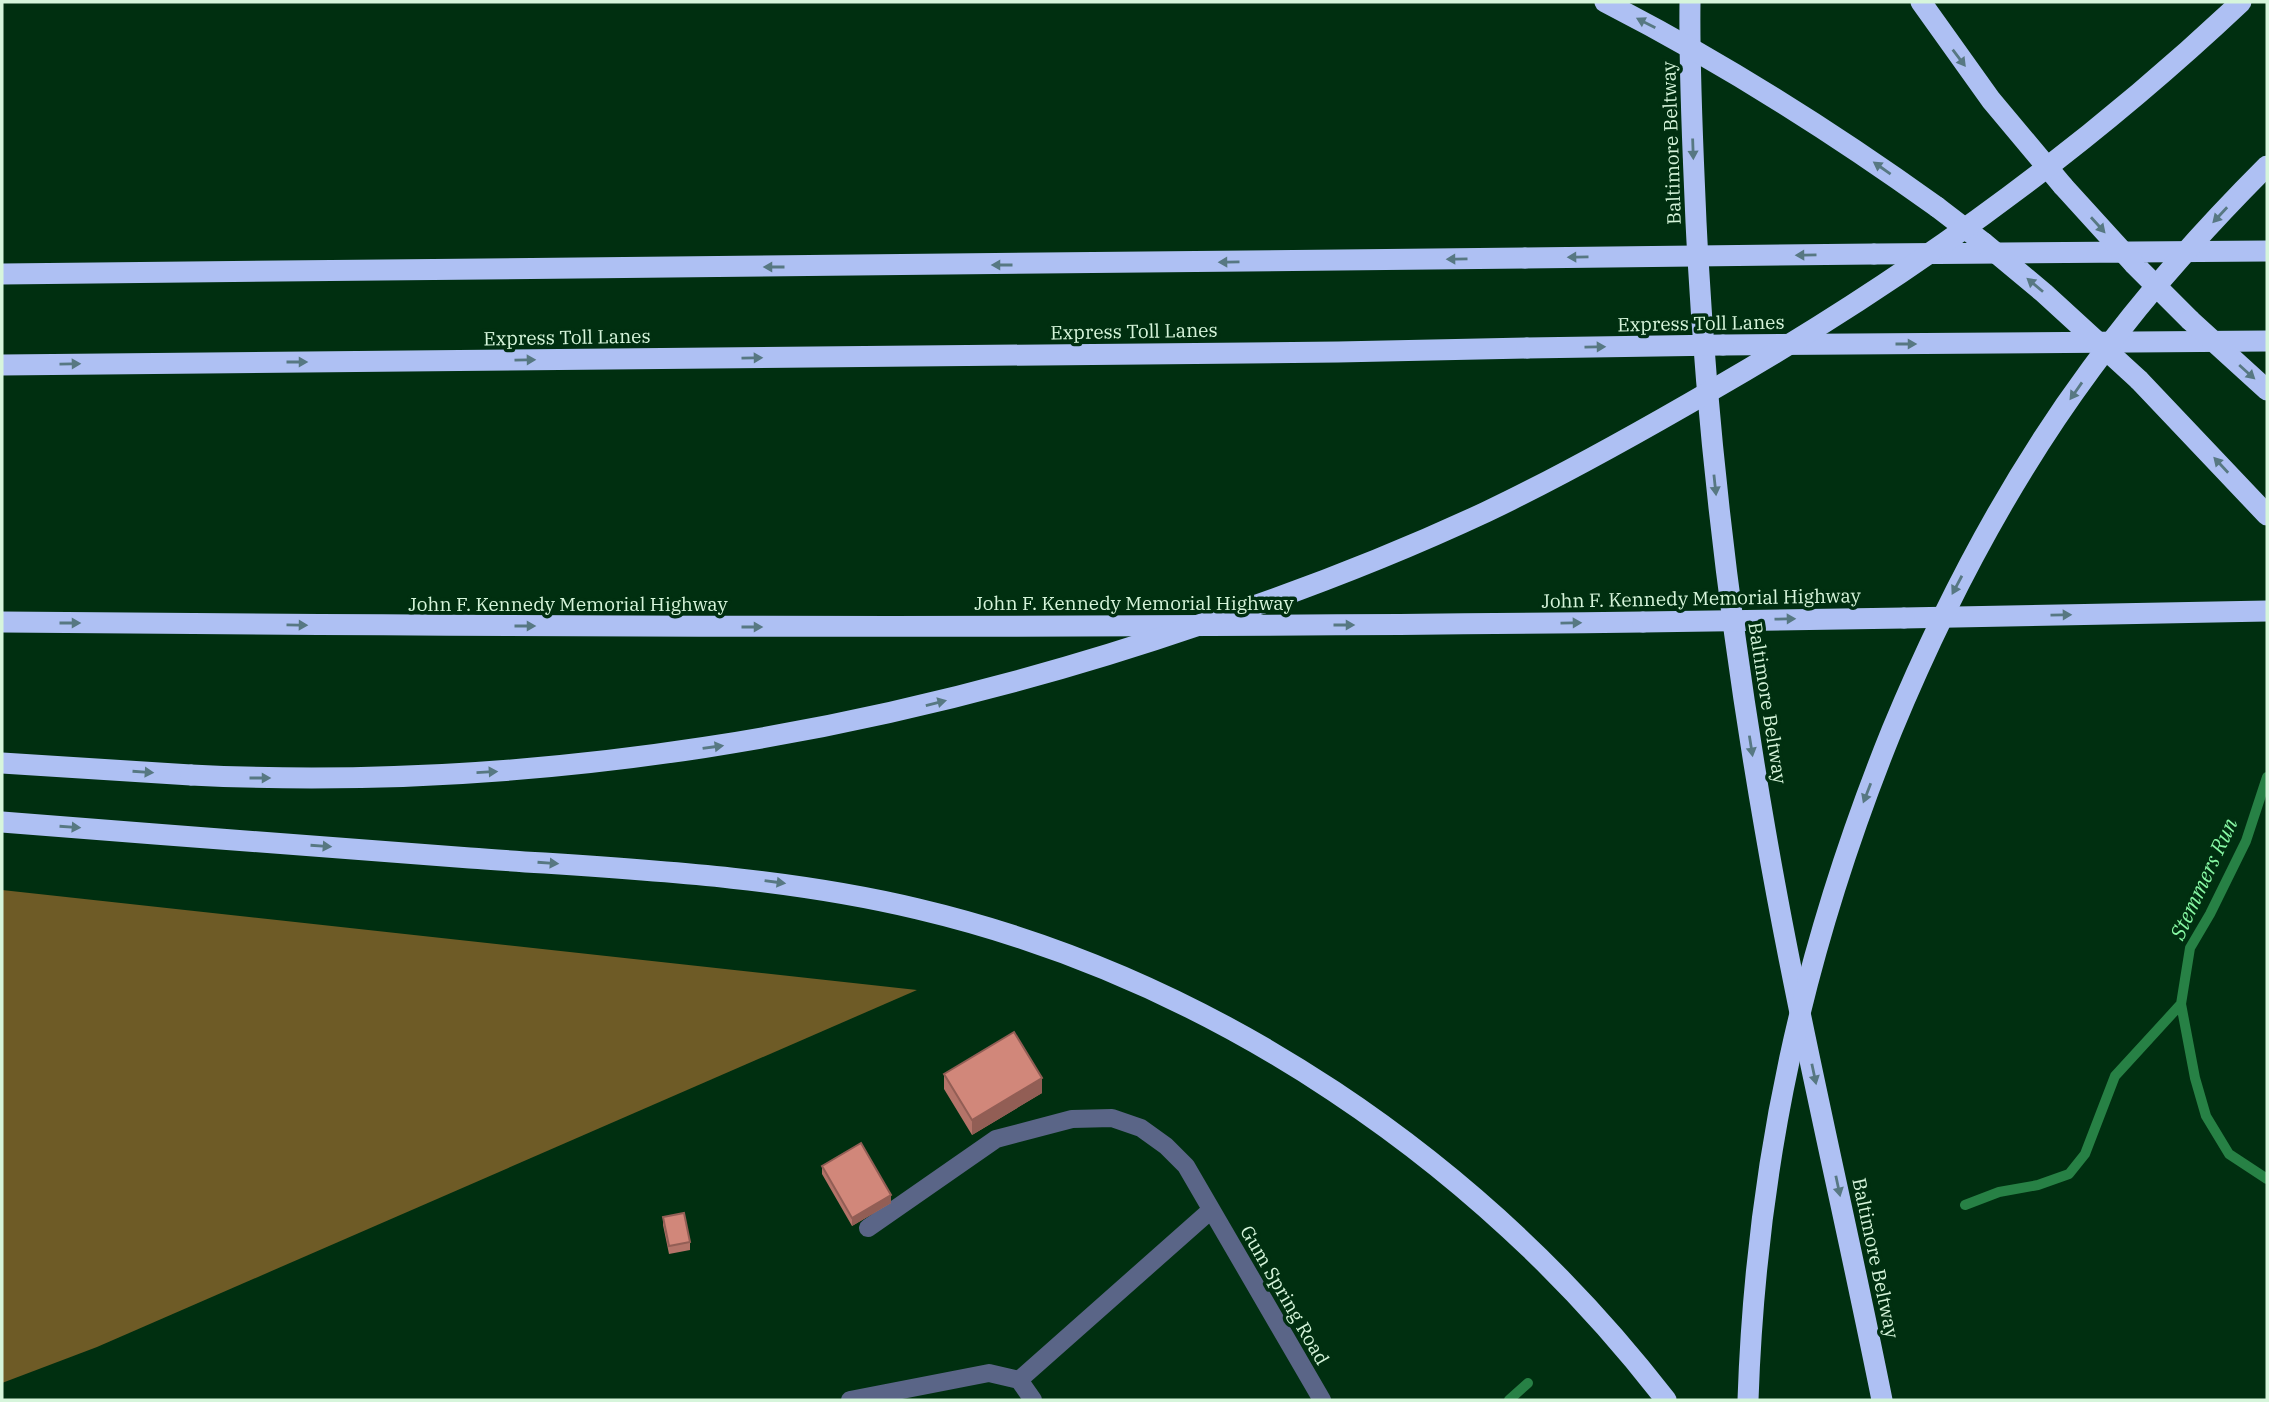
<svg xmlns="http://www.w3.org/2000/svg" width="2269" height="1402" font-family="'IBM Plex Serif',serif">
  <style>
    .forest { fill: #6e5b26 }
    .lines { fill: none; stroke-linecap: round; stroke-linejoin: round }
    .stream { stroke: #278145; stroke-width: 10 }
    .minor { stroke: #5a6587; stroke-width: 18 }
    .highway { stroke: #aec0f3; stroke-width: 21 }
    .highway-bridge { stroke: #aec0f3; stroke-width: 21 }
    .wall { fill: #b47469 }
    .shaded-wall { fill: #925e55 }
    .building { fill: #d1877a; stroke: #925e55; stroke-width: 2 }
    .oneway { fill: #577882 }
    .labels { text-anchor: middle; stroke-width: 7; stroke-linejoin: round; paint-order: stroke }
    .street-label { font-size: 19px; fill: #d6f5db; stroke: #002f10 }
    .water-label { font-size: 21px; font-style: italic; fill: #88f9a5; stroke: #002f10 }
  </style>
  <rect width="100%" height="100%" fill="#002f10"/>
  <path class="forest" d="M2,890L917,990L97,1347L2,1383Z"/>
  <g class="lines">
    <path class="stream" d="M2267,777L2246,841L2210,914L2190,948L2181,1004L2195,1078L2206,1116L2229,1154L2267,1179
      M1965,1205L1999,1192L2038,1185L2069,1174L2085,1154L2115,1076L2181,1004
      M1509,1400L1528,1383"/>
    <path class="minor" d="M868,1228L996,1139L1072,1119L1112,1118L1141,1128L1166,1146L1186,1166L1322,1400
      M1019,1380L1211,1210
      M850,1400L989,1373L1019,1380L1033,1400"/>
    <path class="highway" d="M1690,2C1689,75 1693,149 1696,222C1706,426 1730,628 1765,829C1798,1021 1844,1210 1882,1400
      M1921,2L1991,100L2063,186
      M1937,207L1984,243
      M1874,254L2267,251
      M2134,264L2190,320
      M2,274L1525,258
      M1723,345L2267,341
      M2,365L1338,352L1527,348
      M2139,380L2267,515
      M1904,618L2267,611
      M2,622C549,627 1096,629 1643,622
      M2,763L191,775
      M2,822C158,834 314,847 470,858C621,869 771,874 918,909C1214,979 1481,1161 1666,1400"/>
    <path class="highway-bridge" d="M1605,2C1722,62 1831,131 1937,207
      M2063,186L2134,264
      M1984,243L2044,293L2139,380
      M1525,258L1874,254
      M2190,320L2267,390
      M1527,348L1723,345
      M1643,622L1904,618
      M191,775C535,792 878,735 1202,624C1298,592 1394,555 1486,512C1564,475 1640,432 1714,389C1904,280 2082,152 2241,2
      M1748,1400C1756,1163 1803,950 1892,730C1945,602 2009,480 2091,369C2144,296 2204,229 2267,166"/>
  </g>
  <path class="wall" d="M944,1074L1042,1093L972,1135L944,1089Z
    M822,1166L891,1203L852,1226L822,1174Z
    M663,1217L690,1242V1250L669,1254L663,1225Z"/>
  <path class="shaded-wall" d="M1042,1078V1093L972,1135V1120Z
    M891,1195V1203L852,1226V1218Z"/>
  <path class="building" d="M1014,1032L1042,1078L972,1120L944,1074Z
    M861,1143L891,1195L852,1218L822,1166Z
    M684,1213L690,1242L669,1246L663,1217Z"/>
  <defs><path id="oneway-solid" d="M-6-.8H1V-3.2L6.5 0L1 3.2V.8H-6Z" transform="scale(1.75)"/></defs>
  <g class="oneway">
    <use href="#oneway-solid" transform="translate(1646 23) rotate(-153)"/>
    <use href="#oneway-solid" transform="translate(1959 58) rotate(53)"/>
    <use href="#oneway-solid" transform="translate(1693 149) rotate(88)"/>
    <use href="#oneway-solid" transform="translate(1882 168) rotate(-145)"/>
    <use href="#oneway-solid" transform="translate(2220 215) rotate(133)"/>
    <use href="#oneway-solid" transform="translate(2098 225) rotate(48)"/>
    <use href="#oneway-solid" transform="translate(1806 255) rotate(179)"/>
    <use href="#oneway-solid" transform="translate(1578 257) rotate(179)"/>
    <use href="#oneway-solid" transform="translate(1457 259) rotate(179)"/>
    <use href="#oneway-solid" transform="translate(1229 262) rotate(179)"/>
    <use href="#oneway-solid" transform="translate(1002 265) rotate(180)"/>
    <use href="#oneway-solid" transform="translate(774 267) rotate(180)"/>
    <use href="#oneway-solid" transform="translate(2035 285) rotate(-140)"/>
    <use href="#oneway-solid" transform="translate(1906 344)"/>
    <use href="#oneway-solid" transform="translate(1595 347) rotate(-1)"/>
    <use href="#oneway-solid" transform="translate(752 358) rotate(-1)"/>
    <use href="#oneway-solid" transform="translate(525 360) rotate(-1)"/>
    <use href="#oneway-solid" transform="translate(297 362)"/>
    <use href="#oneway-solid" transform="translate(70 364) rotate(-1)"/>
    <use href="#oneway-solid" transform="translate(2247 372) rotate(42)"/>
    <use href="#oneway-solid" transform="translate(2076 391) rotate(125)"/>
    <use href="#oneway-solid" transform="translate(2221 465) rotate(-133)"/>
    <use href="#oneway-solid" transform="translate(1715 485) rotate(84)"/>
    <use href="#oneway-solid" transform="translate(1957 585) rotate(118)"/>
    <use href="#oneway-solid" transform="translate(2061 615) rotate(-1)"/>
    <use href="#oneway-solid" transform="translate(1785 619) rotate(-1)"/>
    <use href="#oneway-solid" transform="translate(70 623)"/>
    <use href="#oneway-solid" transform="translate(1571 623) rotate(-1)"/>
    <use href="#oneway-solid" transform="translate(297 625) rotate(1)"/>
    <use href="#oneway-solid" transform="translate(1344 625)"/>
    <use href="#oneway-solid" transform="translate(525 626)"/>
    <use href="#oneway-solid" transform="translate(752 627)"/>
    <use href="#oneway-solid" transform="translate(936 703) rotate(-14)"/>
    <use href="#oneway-solid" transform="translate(1751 746) rotate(81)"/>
    <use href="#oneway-solid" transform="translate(713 747) rotate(-8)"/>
    <use href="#oneway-solid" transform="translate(143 772) rotate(4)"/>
    <use href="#oneway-solid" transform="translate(487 772) rotate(-3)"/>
    <use href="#oneway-solid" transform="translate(260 778)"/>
    <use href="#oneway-solid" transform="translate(1867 793) rotate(111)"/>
    <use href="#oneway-solid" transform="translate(70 827) rotate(4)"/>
    <use href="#oneway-solid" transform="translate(321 846) rotate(4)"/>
    <use href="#oneway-solid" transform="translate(548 863) rotate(4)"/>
    <use href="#oneway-solid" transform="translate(775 882) rotate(8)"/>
    <use href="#oneway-solid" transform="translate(1814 1074) rotate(78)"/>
    <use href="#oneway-solid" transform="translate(1838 1186) rotate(78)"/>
  </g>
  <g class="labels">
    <g class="street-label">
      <text transform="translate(1671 143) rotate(-92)" y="7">Baltimore Beltway</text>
      <text transform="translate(1701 323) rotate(-1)" y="7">Express Toll Lanes</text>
      <text transform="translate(1134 331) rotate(-1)" y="7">Express Toll Lanes</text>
      <text transform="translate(567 337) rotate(-1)" y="7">Express Toll Lanes</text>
      <text transform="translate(1701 598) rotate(-1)" y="7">John F. Kennedy Memorial Highway</text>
      <text x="1134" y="610">John F. Kennedy Memorial Highway</text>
      <text x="568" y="611">John F. Kennedy Memorial Highway</text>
      <text transform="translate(1768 703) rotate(81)" y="7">Baltimore Beltway</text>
      <text transform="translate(1876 1258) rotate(78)" y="7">Baltimore Beltway</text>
      <text transform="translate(1285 1295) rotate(60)" y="7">Gum Spring Road</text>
    </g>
    <g class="water-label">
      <text transform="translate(2204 879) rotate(-65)" y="7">Stemmers Run</text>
    </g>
  </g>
  <rect width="2269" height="1402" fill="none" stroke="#d6f5db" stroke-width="7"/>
</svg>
